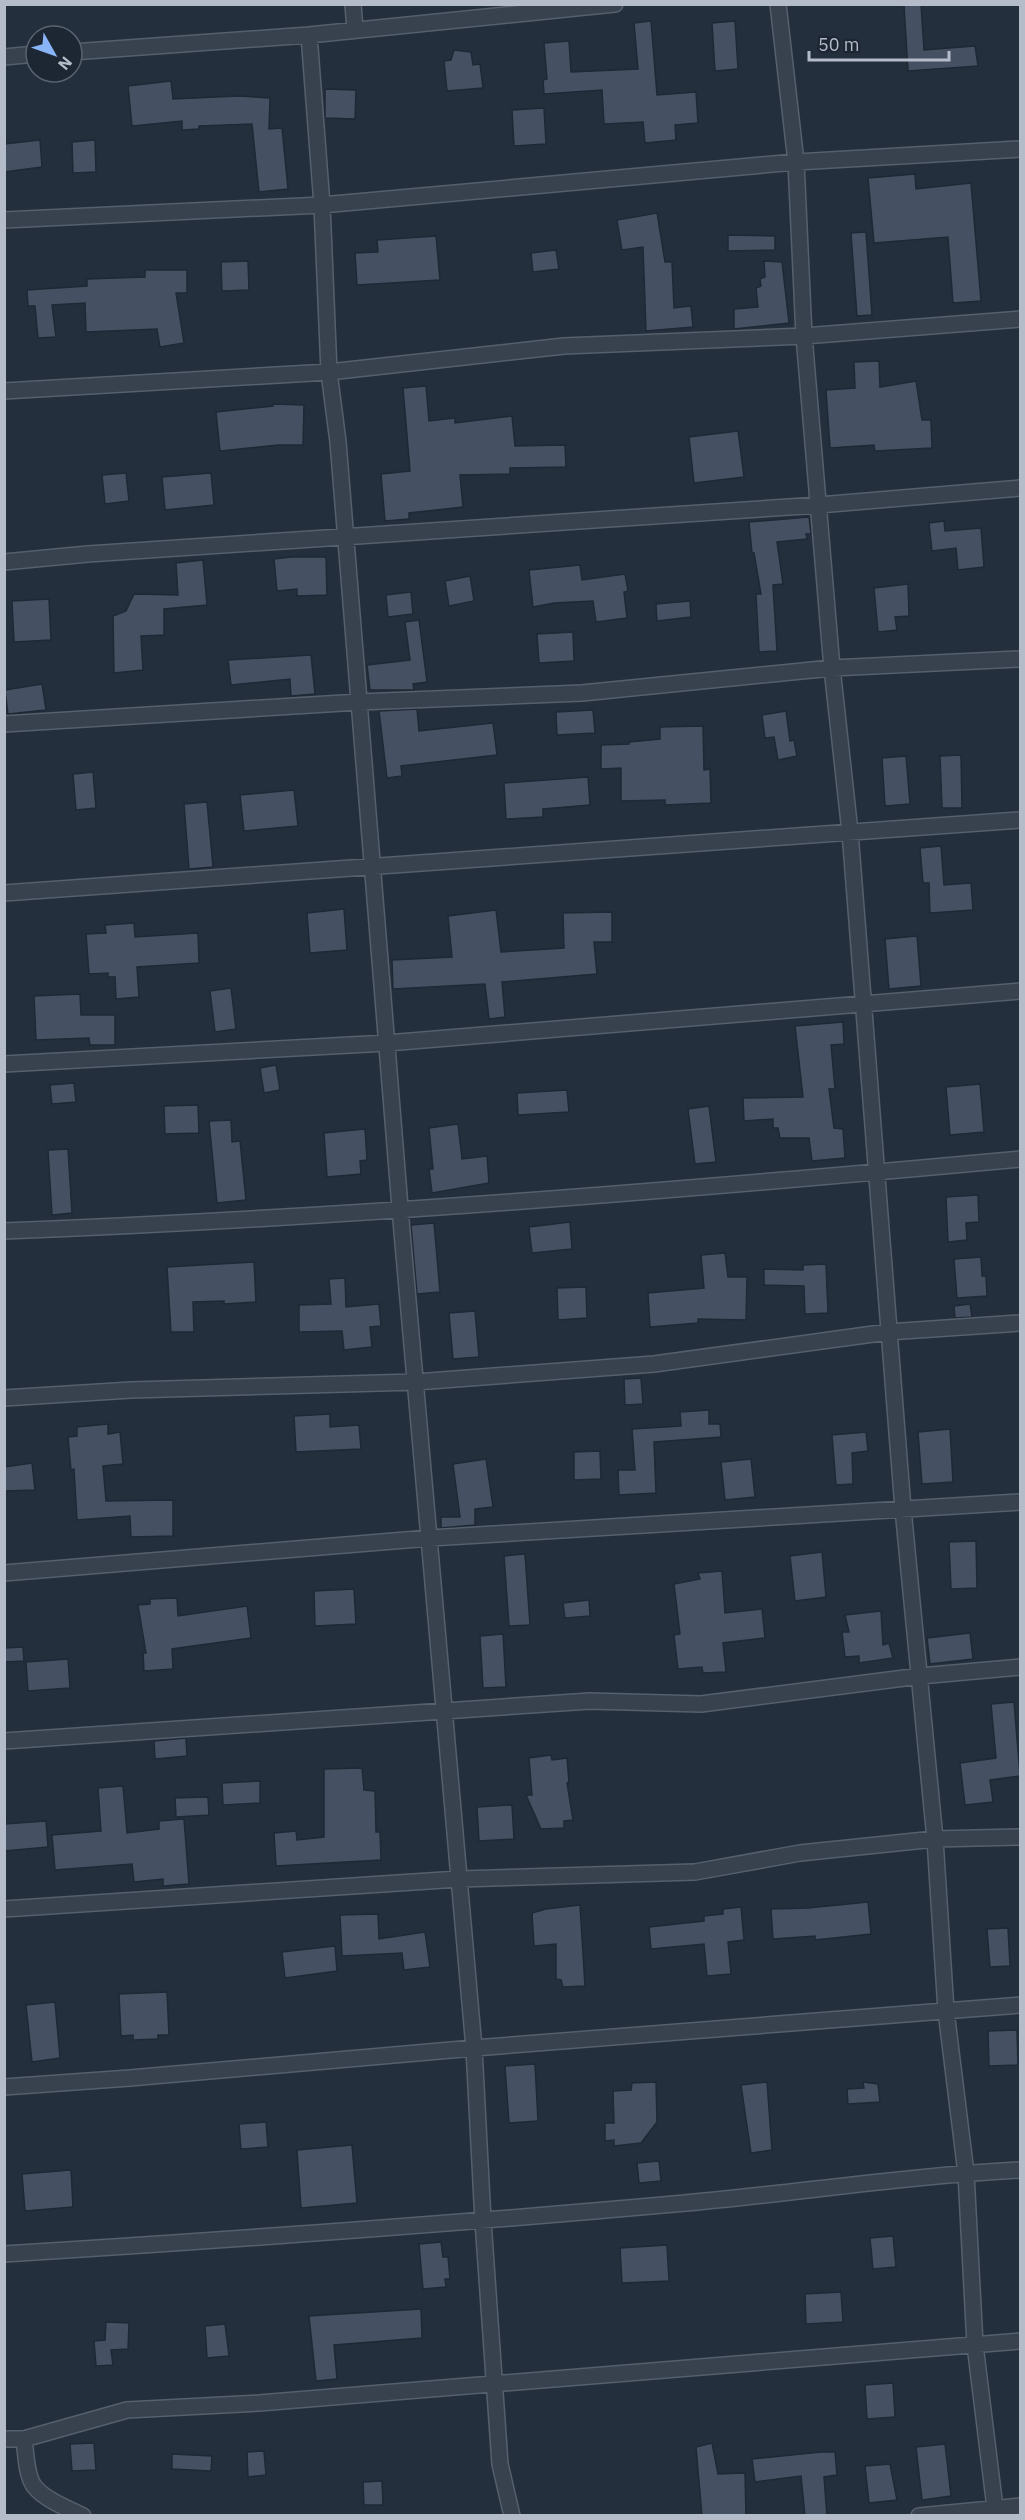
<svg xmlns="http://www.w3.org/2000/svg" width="1025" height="2520" font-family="'IBM Plex Sans',sans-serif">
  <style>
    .building { fill: #455162; stroke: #1f2835; stroke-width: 1.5 }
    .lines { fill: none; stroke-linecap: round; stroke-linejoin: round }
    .minor-casing { stroke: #565f6c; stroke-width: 18 }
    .minor { stroke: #38414e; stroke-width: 15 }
  </style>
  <rect width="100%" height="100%" fill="#242f3e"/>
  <path class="building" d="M921,4L924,50L975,46L978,66L908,71L904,5Z
    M651,21L657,95L696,92L698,123L675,125L676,140L645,143L643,122L604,124L602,90L544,94L543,80L547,79L544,43L569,41L571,72L638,69L634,23Z
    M735,21L738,69L715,71L712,23Z
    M454,50L471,52L473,65L480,64L483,88L447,91L444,61L451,60Z
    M171,81L173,99L239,96L270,98L269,129L282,128L288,189L259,192L252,124L199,126V129L182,130V121L132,126L128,86Z
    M325,89L356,90L355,119L325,118Z
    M544,108L546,144L514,146L512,110Z
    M40,140L42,167L4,172V144Z
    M95,140L96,172L73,173L72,142Z
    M915,174L916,189L971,183L981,301L953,303L948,237L874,243L868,178Z
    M657,213L665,262H672L674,308L691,306L693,327L646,331L643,247L622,250L617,220Z
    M866,232L872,315L857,316L851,233Z
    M728,235L775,236V250L728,251Z
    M436,236L440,280L357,285L355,253L378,252L377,240Z
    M556,250L559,269L533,272L531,253Z
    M248,261L249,290L222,291L221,262Z
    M764,261L782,262L789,323L734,329V309L758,307L756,288L761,286L760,279L765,277Z
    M145,270H187V293H176L184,343L160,347L157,329L86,332L85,303L52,305L56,337L38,338L35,306H28L27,290L87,286V279L145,277Z
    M879,361L880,387L916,381L922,420H931L932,448L875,451L874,445L830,448L826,390L855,388L854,362Z
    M426,386L429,421L455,418V423L512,416L515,446L565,445L566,467L510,468V474L460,475L463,507L409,513V519L385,521L381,474L410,471L403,388Z
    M273,404L304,405L303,445H278L220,451L216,412L273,406Z
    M738,431L744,477L694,483L689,437Z
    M126,473L129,501L105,504L102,475Z
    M211,473L214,505L165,510L162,477Z
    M809,517L811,534H806L807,539L777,542L783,584L773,585L777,651L759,652L756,594H761L754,553H752L749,522Z
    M944,521L945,531L981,528L984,567L958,570L956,548L932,551L929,523Z
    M291,557H326L327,595L297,596V589L277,591L274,559Z
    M203,560L207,605L164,609V635L141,636L143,670L114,673L113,616L126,611L134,594L178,595L176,563Z
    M580,565L582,580L625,574L628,591L624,592L627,618L596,622L593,601L554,603L533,607L529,570Z
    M470,576L474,601L449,606L445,581Z
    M908,584L909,616L895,617L897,630L878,632L874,588Z
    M411,592L413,614L388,617L386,595Z
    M49,599L51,640L14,642L12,601Z
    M690,601L691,617L657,621L656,604Z
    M419,620L427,682L413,684L414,690H370L367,665L410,660L405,622Z
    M573,632L574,661L539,663L537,634Z
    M311,655L315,694L291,696L290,679L231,685L228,660Z
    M42,684L46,710L8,714L5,690Z
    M417,709L419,731L493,723L497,755L401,766L402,776L387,778L379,711Z
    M593,710L595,733L557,735L556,712Z
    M786,711L790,741L794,740L797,756L778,760L774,737L765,738L762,715Z
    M703,726L704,770L710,769L711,803L665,805V800L621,801V768L601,769V745L629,744V742L660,739V727Z
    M961,755L962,808H942L940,756Z
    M906,756L910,804L885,806L882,758Z
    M93,772L96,808L76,810L73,774Z
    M588,777L590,805L543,809V817L506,819L504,783Z
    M294,790L298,826L244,831L240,795Z
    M207,802L213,867L189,869L184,804Z
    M941,846L944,885L971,883L973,910L930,913L929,883H923L920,848Z
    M344,909L347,950L310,953L307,913Z
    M496,910L501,952L564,948L563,913L612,912V942H594L597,974L502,982L505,1017L489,1019L485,984L393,989L392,960L452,957L448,916Z
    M134,923L135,937L198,933L199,963L137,967L139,997L116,999L115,977H108V973L89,974L86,934L106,933L105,925Z
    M917,936L921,986L889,989L885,939Z
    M231,988L236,1029L215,1032L210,991Z
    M80,994L81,1015H115V1045H90L89,1038L36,1040L34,996Z
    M843,1022L844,1044L831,1045L835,1089H829L834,1128L843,1129L845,1158L812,1161L809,1138H780L778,1128H773V1119L744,1121L743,1098L803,1097L795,1026Z
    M276,1065L280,1090L264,1093L260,1068Z
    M74,1083L76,1102L52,1104L50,1085Z
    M980,1084L984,1132L950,1135L946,1087Z
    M567,1090L569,1112L518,1115L517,1093Z
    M198,1105L199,1133L165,1134L164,1106Z
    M709,1106L716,1162L695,1164L688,1109Z
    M231,1120L232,1142L240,1141L246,1200L217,1203L209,1121Z
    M458,1124L462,1159L487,1156L489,1183L432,1193L429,1169H433L429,1128Z
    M365,1129L367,1160L360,1161L361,1174L327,1177L324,1133Z
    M68,1149L72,1213L52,1215L48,1150Z
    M978,1195L979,1222L966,1223L967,1240L948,1242L946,1197Z
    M570,1222L572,1249L532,1253L529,1227Z
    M434,1223L440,1292L417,1294L411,1225Z
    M725,1253L728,1277H747L746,1320L698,1319V1323L650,1327L648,1293L704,1288L701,1255Z
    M981,1257L982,1276H986L987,1296L957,1298L954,1259Z
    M254,1262L256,1302L224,1304V1301L193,1302L194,1332H171L167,1267Z
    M826,1264L828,1313L805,1314L804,1286L764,1285V1269L803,1270V1265Z
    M345,1278L346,1307L379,1304L381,1326L370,1327L372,1347L344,1350L342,1331L299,1332V1305L331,1304L329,1279Z
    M586,1287L587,1318L558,1320L557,1288Z
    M970,1304L972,1317L955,1318L954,1306Z
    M475,1311L479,1357L453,1359L449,1313Z
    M641,1378L643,1404L625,1405L624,1379Z
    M709,1410V1424H720L721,1437L654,1442L656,1493L619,1495L618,1470H635L632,1429L681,1426L680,1412Z
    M330,1414V1427L359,1425L361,1449L296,1452L294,1416Z
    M108,1424V1434L120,1432L123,1464L103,1466L106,1501L173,1500V1536L131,1537L130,1516L77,1520L74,1469L71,1470L68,1437L77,1436V1427Z
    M950,1429L953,1482L922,1484L918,1432Z
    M866,1432L868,1451L852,1453L853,1484L836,1485L832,1435Z
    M600,1451L601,1479L574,1480V1452Z
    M486,1459L493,1507L475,1509V1525L441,1528V1517H460L453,1464Z
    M751,1459L755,1497L725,1500L721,1462Z
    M32,1463L35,1490L4,1491V1467Z
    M976,1541L977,1588L951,1589L949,1542Z
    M822,1552L826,1597L795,1601L790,1556Z
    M525,1554L530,1625L509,1626L504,1556Z
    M722,1571L725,1613L762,1609L765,1638L723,1643L726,1672L703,1673L702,1667L678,1669L674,1635L680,1634L674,1584L700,1579L698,1573Z
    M354,1589L356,1624L315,1626L314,1591Z
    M177,1598L178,1616L247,1606L251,1638L172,1649L173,1669L144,1671L143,1653H146L138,1605L150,1604V1599Z
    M589,1600L590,1616L565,1618L563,1603Z
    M881,1611L883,1645L889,1643L893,1658L859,1663V1656L845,1657L842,1632H849L845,1615Z
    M970,1633L973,1659L930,1664L927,1638Z
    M503,1634L506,1687L483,1688L480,1636Z
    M23,1647L24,1661L4,1662V1648Z
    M68,1659L70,1688L28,1691L26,1662Z
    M1014,1702L1020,1776L990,1780L993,1802L965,1805L960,1763L996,1758L991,1704Z
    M186,1738L187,1756L155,1759L154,1741Z
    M551,1755L552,1760L567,1758L569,1782L567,1783L573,1820L564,1821V1828L541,1829L526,1795H532L529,1758Z
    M362,1768L364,1790L375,1791L376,1832H380L381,1860L276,1866L274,1833L296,1831L297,1840L324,1837V1769Z
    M260,1781V1803L223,1805L222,1783Z
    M123,1786L127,1833L159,1829V1821L184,1819L189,1884L163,1886V1879L134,1882L132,1864L55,1870L52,1835L101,1831L98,1788Z
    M208,1797L209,1815L176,1817L175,1798Z
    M512,1805L514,1839L479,1841L477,1807Z
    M46,1821L48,1847L4,1851V1824Z
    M868,1902L871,1934L815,1940V1936L773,1939L771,1909L808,1908Z
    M580,1905L585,1986L563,1987L561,1980L556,1979V1944L534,1946L532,1913L546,1909Z
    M741,1907L744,1940L728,1942L731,1974L707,1976L704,1944L651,1949L649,1927L704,1921V1916L723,1914V1909Z
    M378,1914L379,1939L425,1932L430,1967L404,1970L402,1953L342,1956L340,1915Z
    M1008,1928L1010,1966L990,1967L987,1929Z
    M335,1946L337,1971L285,1978L282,1952Z
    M167,1992L169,2035H158V2039L133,2040V2035L121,2036L119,1994Z
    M55,2002L60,2058L32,2062L26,2005Z
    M1017,2030L1018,2065L989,2066L988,2031Z
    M535,2064L538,2121L509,2123L505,2066Z
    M656,2082L657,2122L641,2143L614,2146V2140L605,2141V2123H614L613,2091L631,2090L632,2083Z
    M767,2082L772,2150L751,2153L741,2085Z
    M863,2082L878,2084L880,2102L848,2104L847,2089L864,2088Z
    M266,2122L268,2147L241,2149L239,2124Z
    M352,2145L357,2203L301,2208L297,2150Z
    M659,2161L661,2181L639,2183L637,2163Z
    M71,2170L73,2207L25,2211L22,2174Z
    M893,2236L896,2267L873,2269L870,2238Z
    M441,2242L443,2257H448L450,2279H445L446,2287L423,2289L419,2244Z
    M667,2245L669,2281L622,2283L620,2248Z
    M841,2292L843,2322L806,2324L805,2294Z
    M421,2309L422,2338L334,2345L337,2379L316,2381L309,2316Z
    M106,2322L129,2323L128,2349L111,2350L113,2365L96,2366L94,2341L105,2340Z
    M225,2324L229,2356L207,2358L205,2326Z
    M893,2383L895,2417L867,2419L865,2385Z
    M94,2443L96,2470L72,2471L70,2444Z
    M712,2443L718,2474L745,2473L746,2516H702L696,2447Z
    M945,2444L951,2496L922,2500L916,2447Z
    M264,2451L266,2475L248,2477L247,2452Z
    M821,2452H835L837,2475L824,2477L827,2516H805L801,2476L755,2482L752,2459Z
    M172,2454L212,2456L211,2471L172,2469Z
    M890,2464L897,2500L869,2503L865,2466Z
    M382,2481L383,2505H364L363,2482Z"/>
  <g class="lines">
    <defs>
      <path id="minor" d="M353,4L355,30
        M778,4L796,162L804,336L832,668L850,832L903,1509L935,1839L946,2011L966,2173L975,2345L996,2516
        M309,35L322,205L329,372L338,442L402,1232L474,2048L483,2221L500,2464L512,2516
        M72,52L309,35L615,4
        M4,57L36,54
        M4,220L322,205L796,162L1020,149
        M4,391L329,372L564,346L804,336L1020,319
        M4,562L88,554L819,505L1020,488
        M4,724L359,702L582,693L832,668L1020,659
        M4,893L1020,820
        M4,1064L387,1043L1020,991
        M4,1231C344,1218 683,1190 1020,1159
        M4,1398L131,1390L416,1382L654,1364L888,1332L1020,1323
        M4,1573L430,1538L1020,1502
        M4,1741L590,1701L701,1704L920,1676L1020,1667
        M4,1909L459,1879L695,1872L800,1853L935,1839L1020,1837
        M4,2087L130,2078L474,2048L1020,2005
        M4,2254C228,2240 451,2224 674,2204C789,2194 905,2176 1020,2170
        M4,2439H24L127,2410L259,2403L1020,2341
        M24,2439C26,2453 26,2475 34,2486C45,2500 67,2508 83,2516
        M919,2516L1020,2506"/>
    </defs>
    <use href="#minor" class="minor-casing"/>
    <use href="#minor" class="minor"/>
  </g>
  <rect width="1025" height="2520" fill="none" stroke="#b4bcc9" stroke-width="12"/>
  <g transform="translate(54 54) rotate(130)"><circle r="28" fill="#1d2633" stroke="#59626f" stroke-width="1.5"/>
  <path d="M0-4.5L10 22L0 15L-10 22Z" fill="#8ab4f8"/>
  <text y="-9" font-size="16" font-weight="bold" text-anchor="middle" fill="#b4bcc9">N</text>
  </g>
  <path d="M809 51v9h140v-9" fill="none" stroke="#b4bcc9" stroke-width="3"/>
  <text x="818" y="51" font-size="18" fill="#b4bcc9" stroke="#1d2633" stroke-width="4.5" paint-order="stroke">50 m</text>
</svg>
